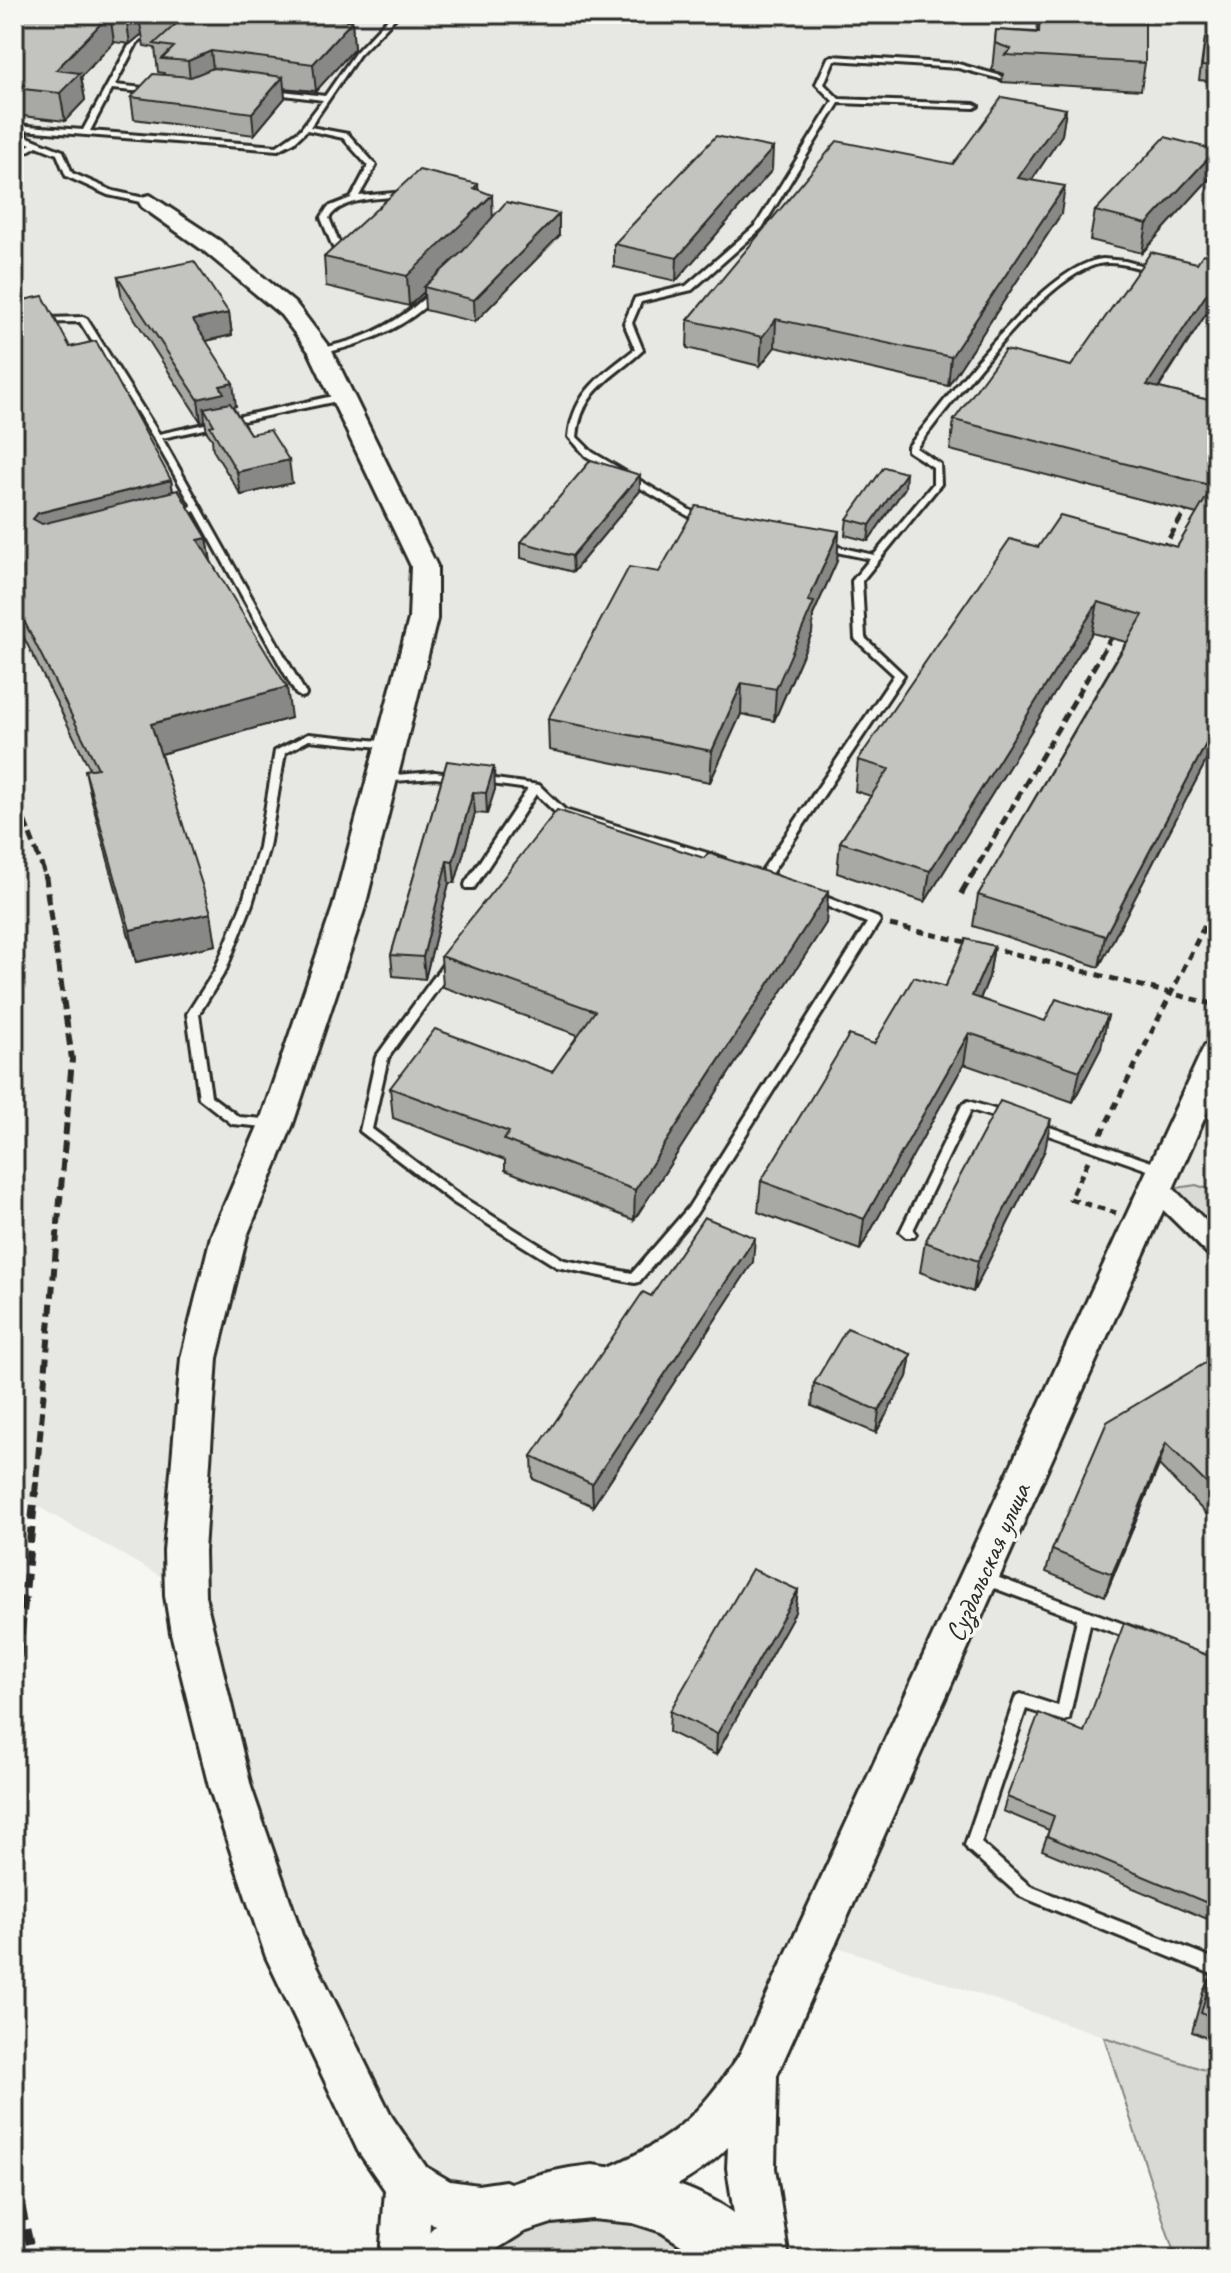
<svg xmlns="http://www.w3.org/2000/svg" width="1231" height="2273" font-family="Caveat,sans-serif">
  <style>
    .built { fill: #e7e7e3 }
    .green { fill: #d9d9d5; stroke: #828280; stroke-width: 2 }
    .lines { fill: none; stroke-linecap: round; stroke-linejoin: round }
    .lane-casing { stroke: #2b2b2b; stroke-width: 6 }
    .street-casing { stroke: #2b2b2b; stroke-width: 6 }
    .secondary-casing { stroke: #2b2b2b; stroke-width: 6 }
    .primary-casing { stroke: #2b2b2b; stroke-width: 6 }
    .path { stroke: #2b2b2b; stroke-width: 5; stroke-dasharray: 8 6; stroke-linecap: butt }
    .lane { fill: #f6f6f2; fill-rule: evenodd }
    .street { fill: #f6f6f2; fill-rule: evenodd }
    .secondary { fill: #f6f6f2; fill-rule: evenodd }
    .primary { fill: #f6f6f2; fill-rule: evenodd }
    .rail-far3 { stroke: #2b2b2b; stroke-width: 4; stroke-dasharray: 8 4; stroke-linecap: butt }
    .rail-far2 { stroke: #2b2b2b; stroke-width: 5; stroke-dasharray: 10 5; stroke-linecap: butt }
    .rail-far1 { stroke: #2b2b2b; stroke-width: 6; stroke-dasharray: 12 6; stroke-linecap: butt }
    .rail { stroke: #2b2b2b; stroke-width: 8; stroke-dasharray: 15 8; stroke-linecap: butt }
    .wall { fill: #a8a8a5; stroke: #2b2b2b; stroke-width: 2 }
    .shaded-wall { fill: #888886; stroke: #2b2b2b; stroke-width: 2 }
    .building { fill: #c3c3c0; stroke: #2b2b2b; stroke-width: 2 }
    .labels { text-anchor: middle; stroke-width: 7; stroke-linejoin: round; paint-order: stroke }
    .street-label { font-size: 28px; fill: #2b2b2b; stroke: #f6f6f2 }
  </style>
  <rect width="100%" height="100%" fill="#f6f6f2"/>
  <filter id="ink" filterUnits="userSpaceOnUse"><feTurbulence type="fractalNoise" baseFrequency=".0125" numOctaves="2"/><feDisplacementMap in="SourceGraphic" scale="16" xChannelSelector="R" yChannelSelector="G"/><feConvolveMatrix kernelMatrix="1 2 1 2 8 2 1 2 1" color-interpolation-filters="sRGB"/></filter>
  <g filter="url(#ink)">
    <path class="built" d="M14,14H1217V1018L747,2050L671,2151L475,2206L410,2167L288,1939L167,1580L14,1493Z
      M1217,1071V1192L1196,1185L1164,1190Z
      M1162,1202L1217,1255V2074L832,1945Z"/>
    <path class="green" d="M1196,1185L1217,1192V1241L1164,1190Z
      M1104,2037L1217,2074V2259H1176Z
      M617,2217L651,2228L699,2259H465L543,2218Z"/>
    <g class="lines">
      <defs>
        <path id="lane" d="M392,14H399L359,55L310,127L348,134L375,164L376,166L359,196L406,192L410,194L406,196C382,199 344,196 329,218L345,257L344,259L337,257L321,218L328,207L351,198L368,166L343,138L307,130L294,142L278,150L22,130L23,135L63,151L72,173L113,191L153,200L154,202L150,204L108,195L66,176L57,154L37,146L14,159V154L31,144L16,138L14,125L83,130L131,42L154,24L157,26L137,43L115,85L153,89L157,91L153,93L112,89L90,131L277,146L300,130L323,100L268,93H265V89L325,96L355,53Z
          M832,56L958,64L1005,77L1001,79L958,68L834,60L824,84L839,99L974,104L978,106L974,108L839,103L762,228L692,290L641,302L632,323L643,350C613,379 581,389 577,437L592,452L703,518L698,521L695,520L586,456L569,437C573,392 602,375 635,349L624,323L635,298L686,286L756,225L833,101L816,84L828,58Z
          M1103,259L1125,261L1159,270L1155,272C1137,268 1113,259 1095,265C1040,282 953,402 916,448L940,464L941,484L862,581L865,638L904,675L771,874L782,880L781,883C774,884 763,880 760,875L761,872L894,675L855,639L852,581L870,559L822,549L820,547L825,544L874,555L933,484V467L908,451V447C945,401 1045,264 1103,259Z
          M431,292L438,294C407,328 365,344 320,354L316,351C327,346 341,344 353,340C383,330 408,314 431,292Z
          M83,317L87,319L159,434L342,394L346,397L342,400L162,438L306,694L305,696L301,697L296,694L195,511L176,520L171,517L192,506L153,437L80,322L14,323V319Z
          M308,734L390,742L395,745L390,748L309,740L285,753L269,847L252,904L226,970L199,1014L211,1096L239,1117L276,1120L282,1124L276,1128L232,1124L199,1098L187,1014L215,970L242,904L259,847L275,751Z
          M435,772L458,775L463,778L458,781L435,778L381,782L376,779L381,776Z
          M480,777L539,785L565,810L724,858L725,861L724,864H716L557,814L536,794L474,888H466L465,885L466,882L528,789L476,782L475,780L476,778Z
          M816,893L878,918L880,921L696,1214L639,1282L635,1283L557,1267L454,1203L360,1131L376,1057L447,959H455L457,962L455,965L388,1058L372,1129L462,1197L564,1260L632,1273L688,1208L867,923L812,900L811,897L812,894Z
          M968,1101L1010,1114L1012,1117L1006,1121L971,1110L913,1230L916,1234L914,1237H906L900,1232L962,1105Z
          M1035,1122L1166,1167L1168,1170L1166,1173L1162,1175L1031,1129L1029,1126L1031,1123Z
          M983,1572L1140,1630L1142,1634L1140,1638L1135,1640L1090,1624L1069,1719L1064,1721L1026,1709L981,1843L1030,1886L1217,1960V1976L1020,1896L968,1850L965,1845L1016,1696L1021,1694L1058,1706L1077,1619L978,1582L976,1578L978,1574Z"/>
        <path id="street" d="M1157,1179L1166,1181L1217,1232V1257L1208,1254L1148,1195L1145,1188L1148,1181Z"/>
        <path id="secondary" d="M150,195L220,241L297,305L332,351L437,566V619L365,907L293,1124L247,1236L217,1358L204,1551L205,1596L251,1787L302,1935L392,2117L426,2167L450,2181L478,2185L505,2181L522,2188L529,2205L522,2222C492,2234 461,2235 430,2223L428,2259H380L385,2190L358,2151L266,1957L209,1787L171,1633L165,1596L164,1551L181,1358L211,1236L259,1124L333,907L409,619L411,566L309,352L281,315L204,251L142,207L139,202L142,197Z
          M1217,1041V1090L777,2075L775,2168L789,2259H741L727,2168L728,2147C694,2181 655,2198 610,2215L593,2208L586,2191L593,2174C668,2143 695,2122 740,2054L1201,1053L1205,1045Z"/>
        <path id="primary" d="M592,2165C652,2172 748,2198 773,2259H703L661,2232L633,2223L592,2219L552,2223L524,2232L481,2259H412C437,2198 532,2171 592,2165Z"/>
      </defs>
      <use href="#lane" class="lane-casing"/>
      <use href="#street" class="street-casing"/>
      <use href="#secondary" class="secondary-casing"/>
      <use href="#primary" class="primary-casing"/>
      <path class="path" d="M890,925L970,943
        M988,947L1217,1005
        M1101,1134L1217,901
        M1088,1161L1070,1199L1116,1213"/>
      <use href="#lane" class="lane"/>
      <use href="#street" class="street"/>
      <use href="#secondary" class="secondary"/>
      <use href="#primary" class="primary"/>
      <path class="rail-far3" d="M1200,14L1217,23"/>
      <path class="rail-far2" d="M1154,564L1217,457
        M14,793L46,877
        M971,877L1122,619"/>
      <path class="rail-far1" d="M961,894L972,875
        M35,1494L72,1059L45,875"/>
      <path class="rail" d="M14,1703L35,1492
        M14,2023L19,2196L33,2259"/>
    </g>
    <path class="wall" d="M14,14H315L314,16L352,21L354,49L316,91L284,88L285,98L254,135L134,119L131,97L164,75V73L158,72L155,48L144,46L142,34L130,44L114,42L81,77L85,100L65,121L14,115Z
      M1038,14H1145V63L1141,90L1002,82L1003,74L992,70L996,30L1037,32Z
      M1205,38L1217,39V82L1199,80Z
      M1066,109L1062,135L1032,180L1061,214L948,386L775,347L760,366L687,348L688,320L953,164Z
      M1216,150L1210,178L1142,253L1090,240L1095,211Z
      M772,170L676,281L614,267V244Z
      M479,190L493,217L559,236L475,322L425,310L424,292L409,306L326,286L324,257Z
      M1217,234V297L1159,388L1217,402V740L1099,967L973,926L978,895L1126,642L1092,633L925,902L837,873L840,842L871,796L855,791L858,760L1038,547H1177L1197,514L950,450L954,420L1071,366L1207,255L1209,246Z
      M118,277L229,313L232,335L206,341L236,406L233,407L250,434L292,483L241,495L213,450L212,439L207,432L205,421L201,422L122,299Z
      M14,302L70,347L171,480L173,492L207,538L211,561L291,718L161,754L216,945L136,962L92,802L85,770L90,769L14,618Z
      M905,488L868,541L845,535L847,519Z
      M640,491L573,572L521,558V542Z
      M839,531L837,561L813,615L812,633L774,721L741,714L710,782L549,750L548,719L659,572Z
      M447,761L495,789L487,814L475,813L455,883H449L425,979L393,976L391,955Z
      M828,892L826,923L634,1220L505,1170V1160L393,1118L390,1088L552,1072L578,1035L443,987L441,956Z
      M994,946L989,977L980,999L1101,1048L1073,1102L964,1064L860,1250L758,1212L761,1181L874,1044L945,987Z
      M1045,1150L973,1292L920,1272L925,1242Z
      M753,1262L593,1506L533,1479L532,1456Z
      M911,1354L907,1377L876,1433L812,1406L814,1383Z
      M1217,1356V1525L1159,1465L1105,1596L1046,1572L1052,1550Z
      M798,1590L795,1612L716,1755L669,1732L670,1711Z
      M1217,1659V1923L1042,1850L1049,1830L1003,1811L1007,1797L1084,1732Z
      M1212,1973L1217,1975V2042L1192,2032L1203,1992Z"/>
    <path class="shaded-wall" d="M110,14L114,42L81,77L85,100L65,121L56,70Z
      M129,14H177L139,19L142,34L130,44L126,17Z
      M352,21L354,49L316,91L313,64Z
      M211,51L214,79L191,89L188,61Z
      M283,77L285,98L254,135L252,113Z
      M1066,109L1062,135L1015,205L1018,178Z
      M773,148L772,170L676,281L677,258Z
      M1216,150L1210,178L1142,253L1147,224Z
      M478,184L480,207L492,195L493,224L424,287V292L409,306L407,276L474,188Z
      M1065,186L1061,214L948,386L951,357Z
      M559,214V236L475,322L474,300Z
      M1217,278V297L1141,414L1147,385Z
      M229,313L232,335L197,343L193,320Z
      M776,319L775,347L760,366L762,337Z
      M233,383L236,406L226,408H204L205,421L201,422L198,399L220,386Z
      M289,460L292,483L241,495L237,472Z
      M906,473L905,488L868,541L870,525Z
      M640,475V491L573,572L572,556Z
      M171,480L176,511L40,549L33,519L38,513Z
      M839,531L837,561L813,615L812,633L774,721L776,689L808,601Z
      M207,538L212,569L198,540Z
      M1098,602L1092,633L925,902L930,871Z
      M742,683L741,714L710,782L712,751Z
      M287,687L291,718L157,755L151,724Z
      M1217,723V740L1099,967L1105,936Z
      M494,767L495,789L487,814L486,793Z
      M473,792L475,813L455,883L453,862Z
      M447,861L449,883L425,979L423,957Z
      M828,892L826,923L634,1220L635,1190Z
      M211,913L216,945L136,962L130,930Z
      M994,946L989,977L968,1028L972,996Z
      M1108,1016L1101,1048L1073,1102L1080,1071Z
      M969,1033L964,1064L860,1250L864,1219Z
      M1051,1119L1045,1150L973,1292L978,1261Z
      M755,1238L753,1262L593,1506L592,1484Z
      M911,1354L907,1377L876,1433L879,1411Z
      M1166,1443L1159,1465L1105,1596L1112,1574Z
      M798,1590L795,1612L716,1755L717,1734Z"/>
    <path class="building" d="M14,14H129L126,17L110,14L56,70L80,73L60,93L14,88Z
      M147,14H290L287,17L296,14H301L352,21L313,64L211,51L188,61L162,59L174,47L154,44L176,24L139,19Z
      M1040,14H1145V63L1005,55L1011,49L995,43L996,30L1039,33Z
      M1205,38L1217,39V67L1202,66Z
      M213,68L283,77L252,113L131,97L153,74L191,77Z
      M1002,97L1066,109L1018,178L1065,186L951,357L776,319L762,337L688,320L837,141L953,164Z
      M716,136L773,148L677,258L614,244Z
      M1165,137L1216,150L1147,224L1095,211Z
      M419,170L478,184L474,188L492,195L407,276L324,257Z
      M506,202L559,214L474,300L424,287L463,251Z
      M1217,234V248L1209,246Z
      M1151,252L1197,263L1203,254L1217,257V278L1147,385L1217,402V723L1105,936L978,895L1143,615L1098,602L930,871L840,842L889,769L858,760L1010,539L1038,547L1060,515L1177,547L1213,486L954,420L1005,350L1071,366Z
      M194,261L229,313L193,320L233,383L220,386L224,393L198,399L118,277Z
      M43,296L70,347L96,341L171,480L38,513L33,519L42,524L178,490L207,538L198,540L287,687L151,724L211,913L130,930L85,770L98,768L14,601V302Z
      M230,403L250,434L270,430L289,460L237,472L210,426L214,425L204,408Z
      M591,460L640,475L572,556L521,542Z
      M884,467L906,473L870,525L847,519Z
      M696,506L839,531L808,601L814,602L776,689L742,683L712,751L548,719L629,567L659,572Z
      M447,761L494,767L486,793L473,792L453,862L447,861L423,957L391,955Z
      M557,810L704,858L708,853L828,892L635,1190L504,1140L509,1132L390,1088L435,1029L552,1072L595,1011L441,956Z
      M966,939L994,946L972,996L1045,1021L1056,999L1108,1016L1080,1071L969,1033L864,1219L761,1181L849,1035L874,1044L914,977L945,987Z
      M1000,1101L1051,1119L978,1261L925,1242Z
      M704,1217L755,1238L592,1484L532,1456L643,1292L651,1296Z
      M847,1328L911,1354L879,1411L814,1383Z
      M1217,1356V1494L1166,1443L1112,1574L1052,1550L1107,1422Z
      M752,1569L798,1590L717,1734L670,1711Z
      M1124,1623L1217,1659V1907L1047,1836L1054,1816L1007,1797L1039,1713L1084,1732Z
      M1212,1973L1217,1975V2020L1201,2013Z"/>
  </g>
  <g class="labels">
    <g class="street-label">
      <text transform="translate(987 1562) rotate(-66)" y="10">Суздальская улица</text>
    </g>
  </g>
  <rect width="1231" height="2273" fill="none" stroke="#f6f6f2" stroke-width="48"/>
  <rect x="24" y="24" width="1183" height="2225" fill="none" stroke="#2b2b2b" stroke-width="3" filter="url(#ink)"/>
</svg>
